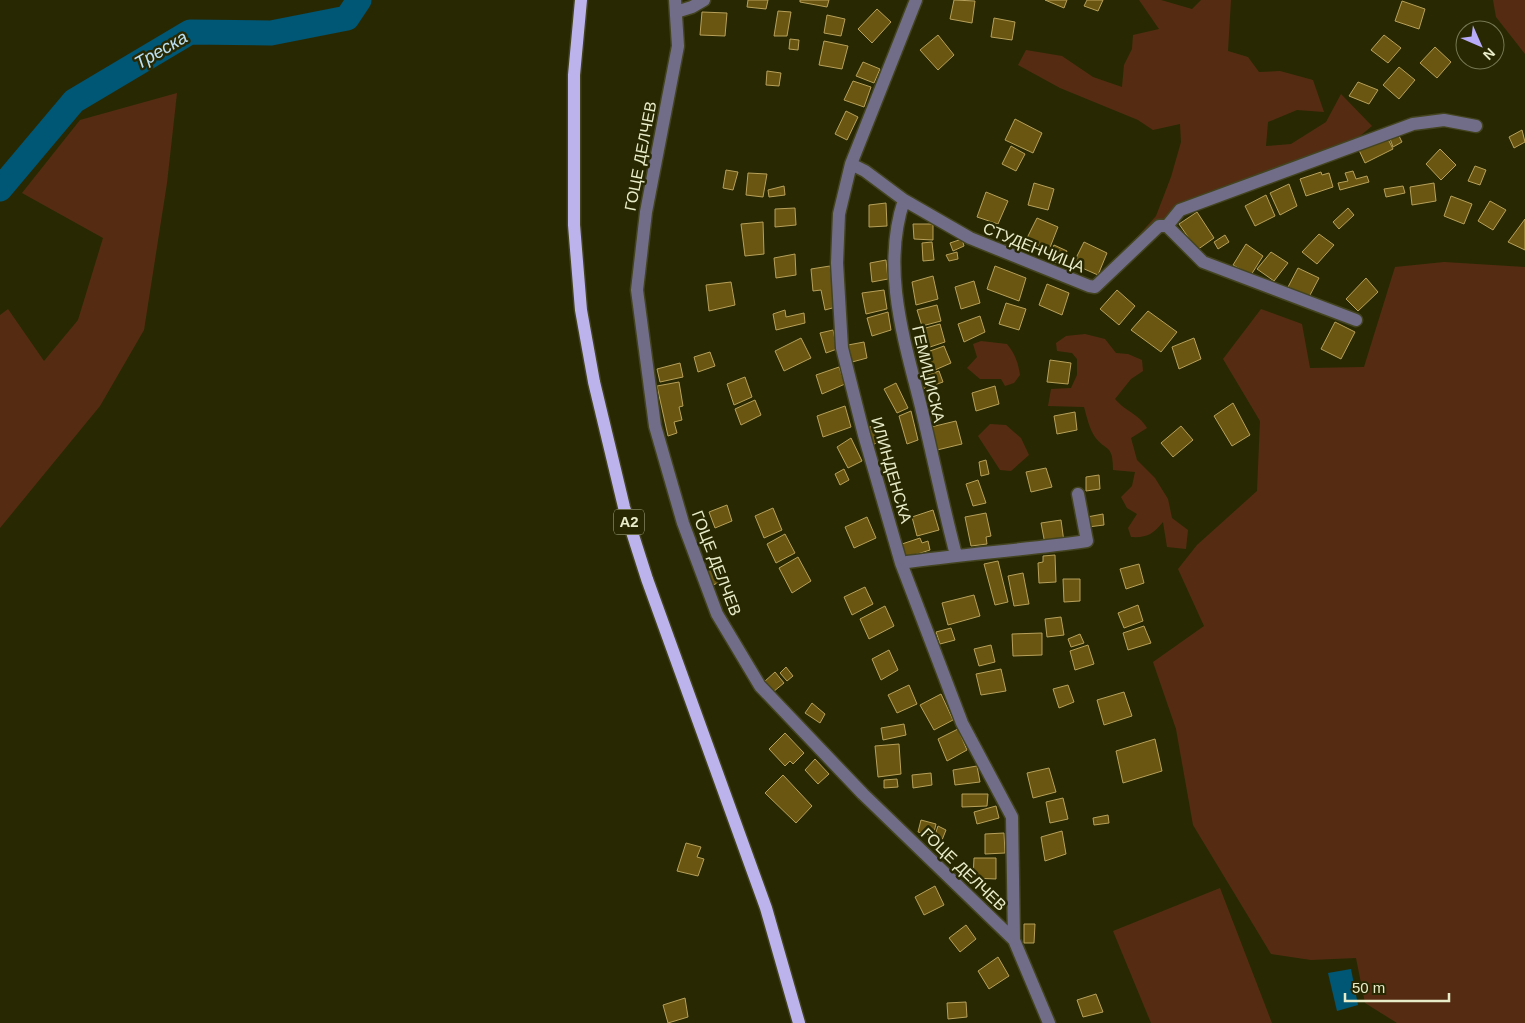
<svg xmlns="http://www.w3.org/2000/svg" width="1525" height="1023" font-family="Helvetica,sans-serif">
  <style>
    .green { fill: #552c12 }
    .water { fill: #005675 }
    .lines { fill: none; stroke-linecap: round; stroke-linejoin: round }
    .river { stroke: #005675; stroke-width: 25 }
    .building { fill: #6a5611; stroke: #b7a05a }
    .minor-casing { stroke: #43441f; stroke-width: 15 }
    .major-casing { stroke: #43441f; stroke-width: 15 }
    .minor { stroke: #716d88; stroke-width: 12 }
    .major { stroke: #bcb3ec; stroke-width: 12 }
    .labels { text-anchor: middle; stroke-width: 5; stroke-linejoin: round; paint-order: stroke }
    .shield { fill: #282903; stroke: #afb28e; stroke-width: 1 }
    .shield-label { font-size: 15px; font-weight: bold; fill: #e9ecc9 }
    .street-label { font-size: 16px; fill: #e9ecc9; stroke: #282903 }
    .water-label { font-size: 18px; font-style: italic; fill: #bce0f4; stroke: #282903 }
  </style>
  <rect width="100%" height="100%" fill="#282903"/>
  <path class="green" d="M1139,0H1161L1192,9L1201,0H1231L1228,51L1248,57L1259,72L1280,71L1313,80L1324,112L1297,110L1268,122L1266,146L1291,144L1326,122L1341,94L1372,126L1354,141L1192,199L1127,248L1156,216L1171,177L1181,142L1180,124L1153,130L1138,120L1060,88L1018,65L1026,50L1062,56L1093,77L1122,87L1124,65L1132,49L1133,35L1159,29Z
    M1493,0H1525V54L1496,17Z
    M177,93L167,183L144,330L100,406L0,528V315L8,309L44,361L78,320L103,238L22,193L80,120Z
    M1444,262L1525,267V1023H1397L1365,1003L1356,958L1311,960L1271,954L1193,825L1176,729L1153,662L1204,626L1178,569L1197,545L1257,491L1260,421L1223,359L1261,309L1302,324L1310,368L1364,367L1395,267Z
    M1085,334L1105,339L1116,353L1128,354L1142,360L1143,371L1131,379L1115,399C1126,412 1138,413 1147,428L1131,438L1137,460L1155,478L1168,499L1172,518L1188,530L1186,549L1167,547L1163,522C1153,534 1147,538 1131,537L1128,528L1137,514L1127,508L1121,497L1132,486L1135,472L1113,470C1113,443 1106,452 1095,437C1089,428 1087,417 1084,407L1048,406L1051,389L1071,388L1077,375V359L1072,353L1057,351L1056,343L1066,336Z
    M981,341L1007,344C1015,354 1018,362 1020,375L1014,383L1005,386L1001,379H980L967,368L977,357L973,344Z
    M990,424L1006,425L1021,438L1029,455L1011,471L1000,470L978,436Z
    M1220,888L1272,1023H1151L1113,931Z"/>
  <path class="water" d="M1351,969L1358,1005L1337,1011L1328,973Z"/>
  <g class="lines">
    <path class="river" d="M0,189L74,101L190,32L271,33L347,18L359,0"/>
  </g>
  <path class="building" d="M748,0H768L766,9L747,7Z
    M800,0H829L827,7L800,2Z
    M954,0L975,1L972,23L950,19Z
    M1045,0H1067L1064,8Z
    M1087,0H1103L1098,11L1084,6Z
    M1402,1L1425,9L1419,29L1395,21Z
    M877,9L891,22L872,43L858,29Z
    M778,11L791,12L787,36H774Z
    M702,12L727,13L725,36L700,35Z
    M827,15L845,19L841,36L824,33Z
    M994,18L1015,22L1012,40L991,37Z
    M938,35L954,55L938,70L920,50Z
    M1384,35L1401,48L1388,63L1371,50Z
    M790,39L799,40L798,50L789,49Z
    M824,41L848,46L842,69L819,65Z
    M1435,47L1451,62L1437,78L1420,63Z
    M863,62L880,69L874,83L856,76Z
    M1399,67L1415,80L1399,99L1383,85Z
    M767,71L781,73L779,86L766,85Z
    M853,81L871,87L864,107L844,100Z
    M1358,82L1378,90L1369,104L1349,96Z
    M846,111L858,117L847,140L835,134Z
    M1015,119L1042,133L1033,153L1005,140Z
    M1522,130L1525,142L1514,148L1509,137Z
    M1397,132L1402,142L1393,147L1389,136Z
    M1386,135L1393,149L1365,163L1358,148Z
    M1011,146L1025,154L1016,171L1002,164Z
    M1440,149L1456,165L1441,180L1426,164Z
    M1475,166L1486,170L1480,185L1468,181Z
    M726,170L738,172L733,190L723,188Z
    M1353,171L1356,179L1367,176L1369,182L1340,190L1338,183L1348,181L1345,173Z
    M1321,172L1322,175L1329,173L1333,187L1306,196L1300,179Z
    M748,173L767,174L763,197L746,195Z
    M1034,183L1054,189L1048,210L1028,205Z
    M1434,183L1436,201L1412,205L1410,187Z
    M1289,184L1297,206L1280,215L1270,193Z
    M784,186L785,195L769,197L768,190Z
    M1403,186L1405,193L1386,197L1384,189Z
    M986,192L1008,201L998,224L977,217Z
    M1266,195L1275,216L1255,226L1245,206Z
    M1451,196L1472,204L1464,224L1444,216Z
    M1490,201L1506,210L1493,230L1478,221Z
    M886,203L887,226L869,227V205Z
    M795,208L796,225L775,227V209Z
    M1348,208L1354,215L1339,229L1333,222Z
    M1197,212L1214,238L1197,250L1179,224Z
    M1037,218L1058,227L1049,250L1026,240Z
    M1525,219V250L1508,242Z
    M763,222L764,254L745,256L741,224Z
    M913,224H933V240L914,239Z
    M1319,234L1334,245L1317,264L1302,252Z
    M1225,235L1229,242L1218,249L1214,242Z
    M962,239L964,246L953,251L950,243Z
    M932,242L934,260L923,261L922,243Z
    M1084,242L1107,253L1098,275L1073,264Z
    M1246,244L1263,256L1251,275L1233,265Z
    M1054,245L1067,251L1061,265L1048,259Z
    M957,252L958,259L949,261L946,255Z
    M1271,252L1288,263L1274,281L1257,269Z
    M795,254L796,275L776,278L774,258Z
    M886,260L888,279L872,282L870,263Z
    M830,266L836,307L825,310L821,290L813,291L811,269Z
    M995,266L1026,278L1019,301L987,289Z
    M1298,268L1319,278L1309,297L1288,287Z
    M933,276L938,299L916,305L912,282Z
    M1366,278L1378,292L1358,311L1346,299Z
    M974,281L980,303L961,309L955,287Z
    M731,282L735,305L709,311L706,285Z
    M1047,284L1069,293L1062,315L1039,305Z
    M884,290L887,309L866,314L862,293Z
    M1117,290L1135,306L1119,325L1100,309Z
    M1006,303L1026,309L1019,330L999,324Z
    M937,305L941,321L922,326L917,310Z
    M785,310L786,317L804,313L805,323L776,330L773,314Z
    M1148,311L1177,332L1161,352L1131,330Z
    M888,312L891,330L872,336L867,318Z
    M980,316L985,332L964,342L958,324Z
    M1335,322L1355,332L1341,359L1321,349Z
    M940,324L945,342L927,348L922,329Z
    M833,330L837,349L826,353L820,333Z
    M801,338L811,358L784,371L775,351Z
    M1194,338L1201,359L1179,369L1172,347Z
    M864,342L867,358L852,362L848,345Z
    M944,346L951,363L928,373L924,363L932,359L930,351Z
    M710,352L715,366L698,372L694,357Z
    M1050,360L1071,363L1068,384L1047,382Z
    M680,363L683,377L660,382L657,369Z
    M839,367L845,384L822,394L816,375Z
    M939,371L943,382L923,389L919,378Z
    M745,377L752,397L734,405L727,384Z
    M679,382L683,406L679,407L682,420L674,422L677,433L668,436L657,386Z
    M896,383L908,408L897,413L884,389Z
    M995,386L999,404L976,411L972,393Z
    M755,400L761,415L741,425L735,409Z
    M1233,403L1250,435L1232,446L1214,416Z
    M845,406L851,427L823,437L817,416Z
    M911,411L918,440L907,444L899,416Z
    M1075,412L1077,430L1057,434L1054,416Z
    M956,421L962,444L937,450L931,427Z
    M881,424L886,439L872,445L866,428Z
    M1181,426L1193,440L1173,457L1161,443Z
    M851,438L862,461L848,468L837,447Z
    M986,460L989,474L981,476L979,462Z
    M1046,468L1052,487L1031,492L1026,472Z
    M844,469L849,480L840,485L835,474Z
    M1099,475L1100,489L1086,491V477Z
    M978,480L986,503L973,506L966,484Z
    M727,505L732,521L715,528L709,512Z
    M773,508L782,530L764,538L755,516Z
    M933,510L939,530L917,536L912,517Z
    M986,513L991,536L986,537L987,544L971,546L965,517Z
    M1103,514L1104,525L1088,527L1087,517Z
    M867,517L876,538L854,548L845,527Z
    M1061,520L1064,542L1045,544L1041,523Z
    M785,534L795,553L776,563L767,544Z
    M920,538L922,543L928,541L930,550L905,558L902,544Z
    M1055,555L1056,582L1039,583L1038,563L1043,562V556Z
    M798,557L811,581L792,593L779,568Z
    M998,561L1008,602L995,605L984,564Z
    M723,564L729,578L713,585L707,571Z
    M1139,564L1144,583L1126,589L1120,569Z
    M1023,573L1029,604L1014,606L1008,576Z
    M1063,579H1080V601L1064,602Z
    M865,587L873,604L852,615L844,597Z
    M974,595L980,616L948,625L942,603Z
    M1138,605L1143,621L1124,628L1118,613Z
    M885,606L894,626L869,639L860,619Z
    M1061,617L1064,635L1047,637L1045,619Z
    M1144,626L1151,643L1128,650L1123,633Z
    M951,628L955,640L940,644L936,632Z
    M1042,633V655L1013,656L1012,634Z
    M1080,634L1084,643L1071,647L1068,639Z
    M991,645L995,662L979,666L974,649Z
    M1088,645L1094,664L1075,670L1070,651Z
    M889,650L898,670L881,680L872,659Z
    M786,667L793,676L787,681L780,673Z
    M1001,669L1006,691L981,695L976,674Z
    M775,672L784,683L773,692L764,682Z
    M909,685L917,704L897,713L888,695Z
    M1068,685L1074,702L1059,708L1053,689Z
    M1124,692L1132,716L1104,725L1097,700Z
    M941,694L953,720L934,730L920,705Z
    M812,703L825,714L820,723L805,713Z
    M904,724L906,735L883,740L881,728Z
    M958,729L967,750L947,761L938,739Z
    M785,733L804,753L793,764L790,761L785,766L769,749Z
    M1155,739L1162,771L1123,783L1116,751Z
    M899,744L901,774L878,777L875,746Z
    M815,759L829,774L818,784L805,770Z
    M977,766L980,782L955,785L953,770Z
    M1049,768L1056,792L1033,798L1027,773Z
    M931,773L932,785L913,788L912,775Z
    M783,775L812,806L796,823L765,793Z
    M897,779L898,787L884,788V780Z
    M962,794H988L987,806L962,807Z
    M1063,798L1068,819L1050,823L1046,802Z
    M996,806L999,818L977,824L974,812Z
    M1108,815L1109,823L1094,825L1093,818Z
    M921,820L936,824L933,836L918,832Z
    M938,826L946,830L942,840L934,838Z
    M1062,831L1066,854L1045,861L1041,837Z
    M1004,833L1005,853L985,854V834Z
    M686,843L701,847L697,857L704,859L698,876L677,871Z
    M974,858H996V879L973,878Z
    M935,886L944,905L924,915L915,897Z
    M1024,924H1035L1034,943H1024Z
    M966,925L976,939L960,952L949,938Z
    M998,957L1009,976L989,989L978,971Z
    M1096,994L1103,1012L1083,1017L1077,1000Z
    M685,998L688,1017L668,1023L663,1005Z
    M966,1002L967,1017L948,1019L947,1003Z"/>
  <g class="lines">
    <defs>
      <path id="minor" d="M675,0L678,46L646,212L637,290L655,426L683,523L717,614L760,686L863,794L1014,940L1049,1023
        M916,0L851,164L839,214L837,263L842,348L864,435L901,563L962,723L1012,817L1014,940
        M676,12L692,7L704,0
        M851,164L865,171L904,200L970,238L1089,286L1095,287L1159,226H1167L1203,262L1356,320
        M904,200C881,269 904,339 921,407C933,457 943,506 956,555
        M1167,226L1180,210L1413,124L1444,120L1476,126
        M901,563C963,554 1025,550 1087,541L1078,494"/>
      <path id="major" d="M581,0L574,75V225L581,310L594,382L624,507L647,579L766,908L799,1023"/>
    </defs>
    <use href="#minor" class="minor-casing"/>
    <use href="#major" class="major-casing"/>
    <use href="#minor" class="minor"/>
    <use href="#major" class="major"/>
  </g>
  <g class="labels">
    <rect class="shield" x="614" y="509.5" width="30" height="25" rx="4"/>
    <g class="shield-label">
      <text x="629" y="527">A2</text>
    </g>
    <g class="street-label">
      <text transform="translate(640 156) rotate(-79)" y="6">ГОЦЕ ДЕЛЧЕВ</text>
      <text transform="translate(1034 247) rotate(22)" y="6">СТУДЕНЧИЦА</text>
      <text transform="translate(929 374) rotate(77)" y="6">ГЕМИЏИСКА</text>
      <text transform="translate(892 470) rotate(74)" y="6">ИЛИНДЕНСКА</text>
      <text transform="translate(717 563) rotate(69)" y="6">ГОЦЕ ДЕЛЧЕВ</text>
      <text transform="translate(964 869) rotate(44)" y="6">ГОЦЕ ДЕЛЧЕВ</text>
    </g>
    <g class="water-label">
      <text transform="translate(161 50) rotate(-30)" y="6">Треска</text>
    </g>
  </g>
  <g transform="translate(1480 45) rotate(135)"><circle r="24" fill="#282903" stroke="#757752"/>
  <path d="M0-4L9 19L0 12L-9 19Z" fill="#b8abf7"/>
  <text y="-8" font-size="14" font-weight="bold" text-anchor="middle" fill="#e9ecc9">N</text>
  </g>
  <path d="M1345 993v8h104v-8" fill="none" stroke="#e9ecc9" stroke-width="2.5"/>
  <text x="1352" y="993" font-size="15" fill="#e9ecc9" stroke="#282903" stroke-width="4" paint-order="stroke">50 m</text>
</svg>
